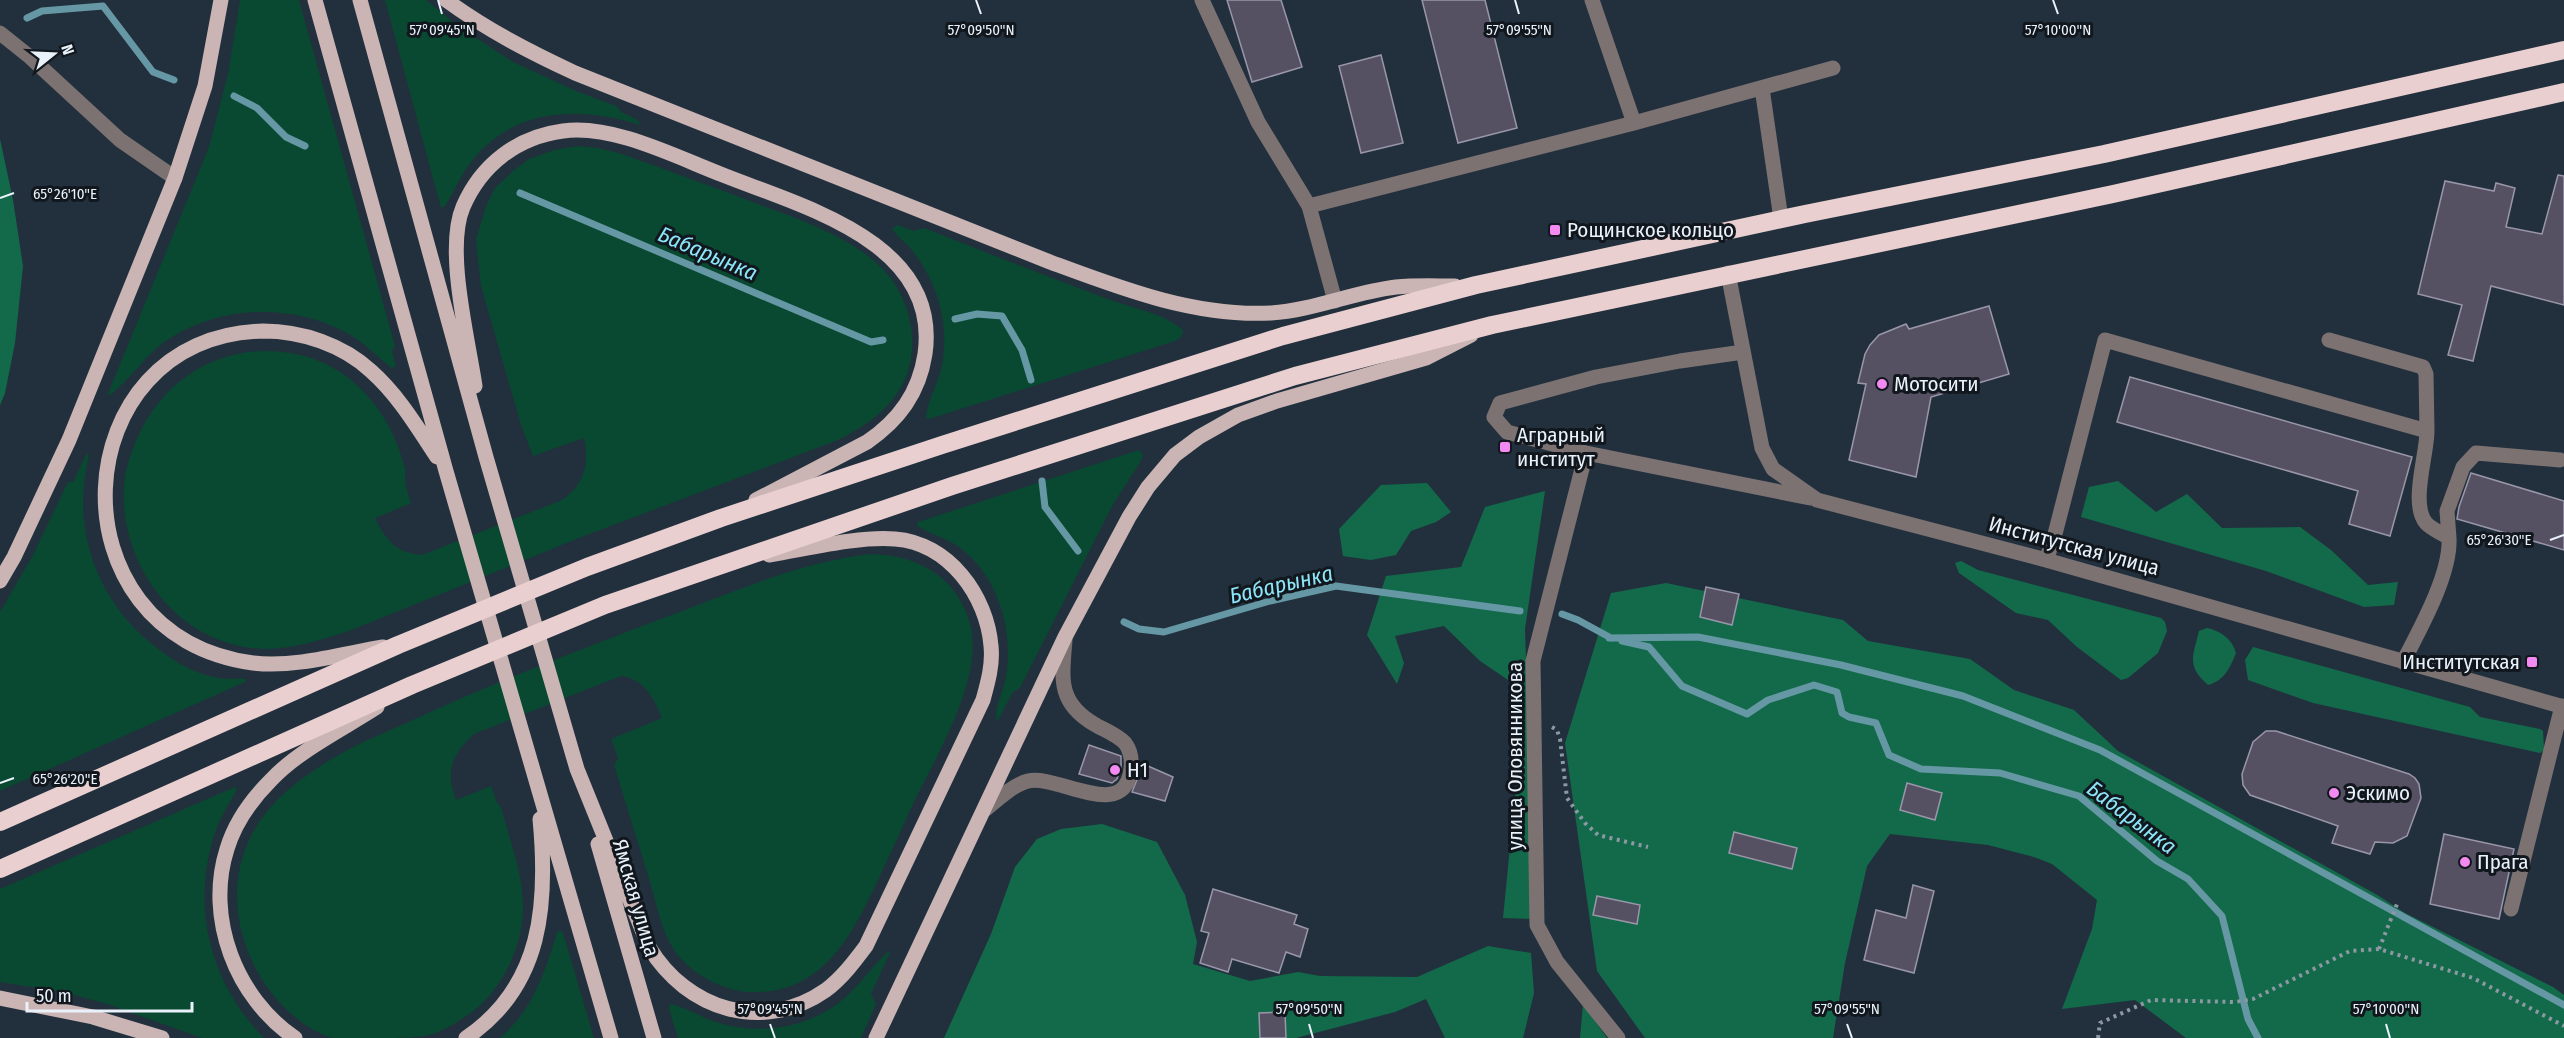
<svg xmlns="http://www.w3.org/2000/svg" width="2564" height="1038" font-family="'Fira Sans Condensed',sans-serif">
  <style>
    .green { fill: #094831 }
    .forest { fill: #136a4a }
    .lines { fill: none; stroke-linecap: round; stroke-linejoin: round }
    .stream { stroke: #6598a4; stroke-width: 7 }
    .building { fill: #555163; stroke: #9a96aa; stroke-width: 1.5 }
    .path { stroke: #8c98a2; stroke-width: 4; stroke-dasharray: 3 4.5; stroke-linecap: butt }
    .minor { stroke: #7c7272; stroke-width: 15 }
    .major { stroke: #cab4b4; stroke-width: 15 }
    .highway { stroke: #e9cfcf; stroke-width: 18 }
    .ticks { fill: none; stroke: #e9f2fa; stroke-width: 2 }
    .poi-dot { fill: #f38af2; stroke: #11171d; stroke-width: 2 }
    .labels { text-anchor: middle; stroke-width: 6; stroke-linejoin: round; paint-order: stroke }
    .poi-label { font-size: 21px; fill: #e9f2fa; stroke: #11171d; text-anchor: start }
    .street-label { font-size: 21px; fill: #e9f2fa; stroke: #11171d }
    .water-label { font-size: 22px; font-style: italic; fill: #8ce5f8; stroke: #11171d }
    .ticks-label { font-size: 15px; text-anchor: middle; fill: #e9f2fa; stroke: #11171d; stroke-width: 6; stroke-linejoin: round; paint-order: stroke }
  </style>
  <rect width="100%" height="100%" fill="#22303d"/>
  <path class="green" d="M240,0H299L395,346L392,351L396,366L392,368C377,357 366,344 349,334C290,301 213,305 159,346C146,356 118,393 107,396L209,147L228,74Z
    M385,0H426L458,26L513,62L576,91L616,106L621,112L638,120L640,125C577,105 510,108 468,166C459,179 453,193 445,206L441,208Z
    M577,146L598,148L622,154C662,168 702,183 742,198C789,216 844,232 881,267C903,289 914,320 912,350C909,395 875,422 838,440L579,538L349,631C324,639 296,648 269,649C183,650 119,569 124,486C125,468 132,450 139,434C167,375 226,342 291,353C351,363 390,411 405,468C406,472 405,477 405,481C406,489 409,496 411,503L375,518C386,540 396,553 422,555L562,500C584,485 590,464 584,438L533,456L521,425L481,286L476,240L486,206L495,188L513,171L529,159L554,150Z
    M898,225L914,231L924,228C985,252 1046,276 1108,299C1134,309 1162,312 1183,330L1182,336L1175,341L929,419L926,418C927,400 939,383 942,365C949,324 939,286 914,253C908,244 898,238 892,229Z
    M1139,450L1143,455L1141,461L1112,506L1020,688L1013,692L997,722C993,708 1004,691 1006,677C1014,630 998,576 959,547C946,538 930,534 917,526L918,522Z
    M87,453L89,456C70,530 98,606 161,651C176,663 195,673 214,677C225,680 236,678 246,679L245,682L0,791V612L33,555L68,482H73Z
    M871,554C917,555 957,576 970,624C985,677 935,758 912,806C901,831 889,856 878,880C850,939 821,996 747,992C722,990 692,974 677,954C662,934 657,906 650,882C638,843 626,804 614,765L618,758L611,739L662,718C654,698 644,679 621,676L474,734C452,754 445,771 456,800L491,786L497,803L501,807C509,838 522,871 523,903C524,943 504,988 472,1012C435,1038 426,1038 381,1038C366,1038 349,1038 335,1038C321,1036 306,1026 295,1017C246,976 222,905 247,845C260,812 287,788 316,769C346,748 382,734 415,719C495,682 577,651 658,620C727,595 797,562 871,554Z
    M235,787L237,789C230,803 221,815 216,830C190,904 209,982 264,1038H202L107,1004L67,993L0,982V889Z
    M558,930L563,933L594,1038H500C535,1007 544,973 558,930Z
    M891,950L871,994L876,1004L861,1038H678L669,1009L670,1004C685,1007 699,1016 713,1021C758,1037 812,1028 847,996C857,987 884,953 891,950Z"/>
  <path class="forest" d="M0,139L13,200L23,266L15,343L5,393L0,405Z
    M2118,481L2156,512L2187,494L2222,528L2300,527L2331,550L2368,585L2398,582L2394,605L2364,607L2266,571L2081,517L2089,487Z
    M1427,483L1451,512L1436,522L1411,531L1396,555L1371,560L1343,556L1339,529L1381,485Z
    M1545,491L1525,629L1534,919L1503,918L1521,736L1514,684L1480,661L1444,626L1395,636L1404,663L1397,684L1367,635L1386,576L1461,567L1485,507Z
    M1961,561L1978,570L2161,618L2165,622L2167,631L2158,653L2128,678L2121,680L2077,647L2048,620L2016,613L1959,573L1955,563Z
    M1666,583L1843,620L1868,641L1970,659L2014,690L2074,710L2118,751L2379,896L2405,913L2553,987L2564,995V1038H2186L2135,1000L2062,1009L2092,929L2097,900L2052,864L2034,857L1988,845L1890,834L1867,866L1845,963L1833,1038H1645L1597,971L1565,743L1611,593Z
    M2207,628C2221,631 2232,639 2236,653C2230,668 2224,681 2208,685C2186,666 2193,656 2199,631Z
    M2253,647L2470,707L2480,717L2540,729L2543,731L2544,750L2540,753L2313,703L2248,680L2245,660Z
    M1102,824L1157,842L1185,895L1197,942L1193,964L1250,981L1298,972L1320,976L1417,977L1488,946L1531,953L1534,993L1523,1038H1445L1426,999L1395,1012L1296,1038H944L991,934L1015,867L1037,839L1061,829Z
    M1583,1004L1607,1038H1580Z"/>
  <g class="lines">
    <path class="stream" d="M27,18L42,11L103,6L153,72L174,80
      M234,96L257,108L286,137L305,146
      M520,193L871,342L883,340
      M955,319L977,314L1002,316L1022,350L1031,380
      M1042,481L1045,507L1078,551
      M1562,614L1578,620L1611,638
      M1124,622L1139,629L1164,632L1270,601L1336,586L1520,611
      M1609,638L1698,637L1841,665L1963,696L2100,750L2564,1005
      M1622,641L1649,647L1682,686L1747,714L1768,700L1814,685L1837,692L1842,713L1849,717L1876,723L1889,755L1921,769L2000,773L2079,796L2157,861L2188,879L2222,916L2248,1019L2258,1038"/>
  </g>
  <path class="building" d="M1227,0H1281L1302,67L1252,82Z
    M1422,0H1485L1517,128L1458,143Z
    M1381,55L1403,143L1361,153L1339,66Z
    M2558,175L2564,176V305L2491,286L2473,361L2448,355L2462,305L2418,294L2445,181L2494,191L2496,183L2515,188L2506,227L2542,234Z
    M1989,306L2009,374L1931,397L1916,477L1849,460L1866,384L1858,383L1865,354L1870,345L1879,335L1906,324L1909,329Z
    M2130,377L2412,457L2390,536L2349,524L2358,491L2117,422Z
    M2471,473L2564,501V550L2457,519L2459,507Z
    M1706,587L1739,594L1732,625L1700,617Z
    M2266,731H2276L2409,774L2415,778L2419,784L2421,798L2407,836L2393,843L2375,842L2370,854L2332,843L2338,826L2250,795L2243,785L2242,774L2253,742Z
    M1089,745L1121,756V767L1117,779L1112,783L1079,774Z
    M1141,763L1173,777L1165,801L1132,792L1140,772Z
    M1907,783L1942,793L1935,820L1900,810Z
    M1734,832L1797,848L1792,869L1729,853Z
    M2444,834L2514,849L2499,919L2430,904Z
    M1913,885L1934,891L1914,973L1864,960L1876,910L1906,918Z
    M1213,889L1297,915L1294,924L1308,929L1300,957L1286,952L1279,973L1232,959L1228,972L1200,963L1209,933L1201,931Z
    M1597,896L1640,905L1637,924L1593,915Z
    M1285,1012L1286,1038H1260L1259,1013Z"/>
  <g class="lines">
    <path class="path" d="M1552,727L1557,730L1560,739L1567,798L1585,823L1598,835L1648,847
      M2379,949L2397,904
      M2098,1038L2100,1023L2151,1000L2235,1002L2253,999L2350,951L2379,949L2473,978L2564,1026"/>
    <path class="minor" d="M1202,0L1258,122L1309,206L1335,301
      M1592,0L1634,123
      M0,33L30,57L120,140L175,178
      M1762,88L1781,219
      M1309,206L1634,123L1833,68
      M1728,273L1762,448L1773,469L1817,500L2046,560L2564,707
      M2329,340L2423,367L2426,374L2427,431
      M1743,352L1680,361L1596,377L1500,403L1494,417L1507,432L1586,453L1810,498
      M1586,453L1533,661L1537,925L1557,962L1618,1038
      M2449,538L2447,511L2463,467L2476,453L2560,460
      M2046,560L2054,538L2105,340L2427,431C2427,455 2410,504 2426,523C2431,529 2442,533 2449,538C2451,574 2420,629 2403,662
      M986,809C998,799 1013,785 1028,781C1058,774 1124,823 1131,769C1132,760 1131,751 1125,743C1116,734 1104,730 1094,724C1057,702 1062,678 1065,640
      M2511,909L2562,706"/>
    <path class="major" d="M315,0L446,471L611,1038
      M360,0L486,457L577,769L649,947C687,1010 763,1034 826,990C842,978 854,962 866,946L983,700C988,682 993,664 991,646C987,596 949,543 895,539C858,536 807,549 769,555
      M446,0C487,30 530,52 575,73L1050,262C1120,288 1194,317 1271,313C1314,310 1354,292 1396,287C1415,285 1436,286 1455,286
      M475,386C468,339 445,249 463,207C481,165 517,137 563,131C613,124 676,157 723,175C803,207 941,242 925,354C919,393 899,420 867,442L756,500
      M0,581L14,557L69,440L175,178L205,86L221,0
      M383,647C342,654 295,668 253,663C47,635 62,336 263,331C302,331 343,345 371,371C399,396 417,427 437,457
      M598,844L654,1038
      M0,998L93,1017L162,1038
      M295,1038C236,998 205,918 227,849C235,822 252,799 271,780C298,751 343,729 377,707
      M466,1038C543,986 548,903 540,819
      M876,1038L1065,637L1129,517L1148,487L1175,455L1199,437L1238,415L1277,401L1426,358L1471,335"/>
    <path class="highway" d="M0,822L398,645L587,567L721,518L942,445L1283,336L1476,285L1805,214L2104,154L2564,50
      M0,869L412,685L605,605L952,486L1295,376L1492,325L2113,194L2564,92"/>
  </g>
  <path class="ticks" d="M438,0L442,14M976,0L981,14M1515,0L1519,14M2053,0L2058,14M0,198L14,193M2550,540L2564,535M0,783L14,778M770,1024L775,1038M1309,1024L1313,1038M1847,1024L1852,1038M2386,1024L2390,1038"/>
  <g class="poi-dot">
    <rect x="1549" y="224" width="12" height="12" rx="3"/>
    <circle cx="1882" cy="384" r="6"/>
    <rect x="1499" y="441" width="12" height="12" rx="3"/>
    <rect x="2526" y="656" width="12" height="12" rx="3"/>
    <circle cx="1115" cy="770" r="6"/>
    <circle cx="2334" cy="793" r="6"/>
    <circle cx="2465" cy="862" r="6"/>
  </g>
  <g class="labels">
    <g class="poi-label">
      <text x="1567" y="237">Рощинское кольцо</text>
      <text x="1894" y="391">Мотосити</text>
      <text x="1517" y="442">Аграрный<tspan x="1517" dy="24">институт</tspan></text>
      <text x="2520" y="669" text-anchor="end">Институтская</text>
      <text x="1127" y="777">Н1</text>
      <text x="2346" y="800">Эскимо</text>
      <text x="2477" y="869">Прага</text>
    </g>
    <g class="street-label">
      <text transform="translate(2074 546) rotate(15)" y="7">Институтская улица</text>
      <text transform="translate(1515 756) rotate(-90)" y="7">улица Оловянникова</text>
      <text transform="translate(636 898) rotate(74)" y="7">Ямская улица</text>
    </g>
    <g class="water-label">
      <text transform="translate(708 253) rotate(23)" y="8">Бабарынка</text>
      <text transform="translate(1281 584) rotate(-13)" y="8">Бабарынка</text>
      <text transform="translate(2132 817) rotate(37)" y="8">Бабарынка</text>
    </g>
  </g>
  <g class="ticks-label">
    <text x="442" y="35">57°09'45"N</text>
    <text x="981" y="35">57°09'50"N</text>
    <text x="1519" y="35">57°09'55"N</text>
    <text x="2058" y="35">57°10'00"N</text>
    <text x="65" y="199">65°26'10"E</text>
    <text x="2499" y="545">65°26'30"E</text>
    <text x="65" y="784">65°26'20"E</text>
    <text x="770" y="1014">57°09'45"N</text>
    <text x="1309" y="1014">57°09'50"N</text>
    <text x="1847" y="1014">57°09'55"N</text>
    <text x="2386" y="1014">57°10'00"N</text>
  </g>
  <g transform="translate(54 54) rotate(72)" stroke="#11171d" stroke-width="4.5" paint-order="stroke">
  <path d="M0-4.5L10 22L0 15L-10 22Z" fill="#e9f2fa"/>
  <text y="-9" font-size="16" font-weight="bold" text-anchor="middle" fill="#e9f2fa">N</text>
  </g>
  <path d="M27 1002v9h165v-9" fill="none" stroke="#e9f2fa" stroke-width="3"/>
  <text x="36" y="1002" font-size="18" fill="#e9f2fa" stroke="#11171d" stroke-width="4.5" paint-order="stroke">50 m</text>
</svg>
